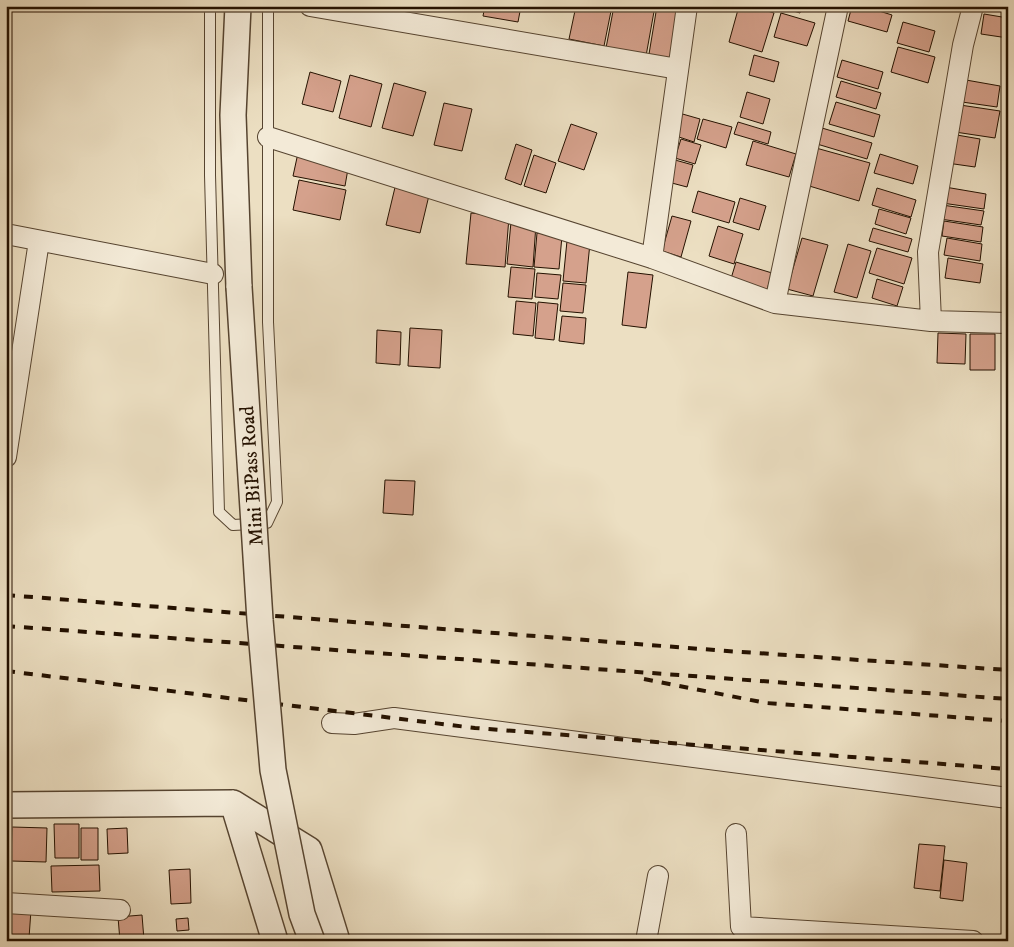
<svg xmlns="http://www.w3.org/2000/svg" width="1014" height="947" font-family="'IM FELL DW Pica',serif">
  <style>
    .building { fill: #d5a18c; stroke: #241100 }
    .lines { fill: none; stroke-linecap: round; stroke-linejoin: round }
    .service-casing { stroke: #564430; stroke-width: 12 }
    .minor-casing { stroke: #564430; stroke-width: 22 }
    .tertiary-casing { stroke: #564430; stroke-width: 28 }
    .service { stroke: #f3ead7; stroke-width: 10 }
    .minor { stroke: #f3ead7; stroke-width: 20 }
    .tertiary { stroke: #f3ead7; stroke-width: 25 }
    .rail { stroke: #241100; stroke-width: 4; stroke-dasharray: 9 9; stroke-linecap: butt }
    .tertiary-bridge-casing { stroke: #564430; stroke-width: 28; stroke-linecap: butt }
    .tertiary-bridge { stroke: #f3ead7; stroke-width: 25 }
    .labels { text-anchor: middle; stroke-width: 4; stroke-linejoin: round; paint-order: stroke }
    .street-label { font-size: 20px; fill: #241100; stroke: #f3ead7 }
  </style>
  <rect width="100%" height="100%" fill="#ecdfc2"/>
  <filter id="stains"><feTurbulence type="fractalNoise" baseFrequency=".004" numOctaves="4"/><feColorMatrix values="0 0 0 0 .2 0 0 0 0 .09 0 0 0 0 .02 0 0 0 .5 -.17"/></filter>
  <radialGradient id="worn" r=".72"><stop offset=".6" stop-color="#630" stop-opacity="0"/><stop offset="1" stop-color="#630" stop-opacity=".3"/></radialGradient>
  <path class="building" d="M485,6H521L518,22L483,16Z
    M540,6H562L561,10Z
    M576,6H612L604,46L569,39Z
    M614,6H655L646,56L606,48Z
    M657,6L685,9L675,65L648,60Z
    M739,6H751L774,13L762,52L729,42Z
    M777,6H802L800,13Z
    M852,6H863L892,15L887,32L848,21Z
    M781,13L815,23L807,46L774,37Z
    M984,14L1008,18V38L981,34Z
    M903,22L935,31L929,52L897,43Z
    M898,47L935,57L928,83L891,72Z
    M754,55L779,62L774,82L749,75Z
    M842,60L883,72L878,89L837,77Z
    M310,72L341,81L333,112L302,104Z
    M350,75L382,84L371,127L339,118Z
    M966,80L1000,86L997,107L962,102Z
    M841,81L881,93L876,109L836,97Z
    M394,83L426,92L413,136L382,128Z
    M747,92L770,99L763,124L740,117Z
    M836,102L880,115L874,137L829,124Z
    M444,103L472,109L462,151L434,145Z
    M960,105L1000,111L995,138L955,132Z
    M679,113L700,119L694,142L673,135Z
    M1006,116H1008V139H1003Z
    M703,119L732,127L726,148L697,139Z
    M738,122L771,132L768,144L734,134Z
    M571,124L597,133L584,170L558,161Z
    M822,128L872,143L867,159L817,144Z
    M951,134L980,139L975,167L947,163Z
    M681,139L701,145L695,164L675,158Z
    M753,141L796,154L789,177L746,165Z
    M516,144L532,150L521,185L505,179Z
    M816,148L870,163L859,201L806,185Z
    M298,153L349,163L345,186L293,176Z
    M880,154L918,166L913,184L874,173Z
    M534,155L556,163L546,193L524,186Z
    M675,160L693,165L687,187L668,182Z
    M397,179L431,187L420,233L386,225Z
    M299,180L346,190L340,220L293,210Z
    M945,187L986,194L984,209L942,203Z
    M877,188L916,200L911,217L872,205Z
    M698,191L735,202L729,223L692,212Z
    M1005,196L1008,197V213L1003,212Z
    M740,198L766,206L759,230L733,222Z
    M942,205L984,211L981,225L940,219Z
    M879,209L911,218L906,234L875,224Z
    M471,213L509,217L505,267L466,264Z
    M1005,214H1008V229L1003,228Z
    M672,216L691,221L681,257L662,251Z
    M944,221L983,227L981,242L942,236Z
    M511,222L536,224L533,267L507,264Z
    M718,226L743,234L734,264L709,256Z
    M873,228L912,239L908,252L869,241Z
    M537,233L562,236L559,269L534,267Z
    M802,238L828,245L813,296L787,289Z
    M947,238L982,244L980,261L944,255Z
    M567,241L590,243L586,283L563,281Z
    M848,244L871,251L857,298L834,292Z
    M877,248L912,258L904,284L869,273Z
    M948,258L983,264L980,283L945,278Z
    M736,262L772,273L766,293L730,282Z
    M511,267L535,269L532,299L508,297Z
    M628,272L653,275L646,328L622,325Z
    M537,273L561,275L558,299L535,297Z
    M877,279L903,287L897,306L872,298Z
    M563,283L586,285L583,313L560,311Z
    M516,301L536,303L533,336L513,334Z
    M538,302L558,304L554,340L535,338Z
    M562,316L586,318L584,344L559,341Z
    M410,328L442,330L440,368L408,366Z
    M377,330L401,332L400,365L376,363Z
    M938,333L966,334L965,364L937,363Z
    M970,334H995V370H970Z
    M385,480L415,481L413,515L383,513Z
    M54,824H79V858H55Z
    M12,827L47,828L46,862L11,861Z
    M81,828H98V860H81Z
    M127,828L128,853L108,854L107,829Z
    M919,844L945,846L940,891L914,888Z
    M944,860L967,863L963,901L940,898Z
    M99,865L100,891L52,892L51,866Z
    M190,869L191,903L171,904L169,870Z
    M7,908L31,910L29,938L6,936Z
    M142,915L144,940L120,941L118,917Z
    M188,918L189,930L177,931L176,919Z
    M754,937L784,939V941H753Z"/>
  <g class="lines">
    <defs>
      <path id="service" d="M210,6V175L219,512L233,525L267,523L277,502L268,322V6"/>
      <path id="minor" d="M310,6L678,69
        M268,137L652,258L775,303L931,321L1008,323
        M6,234L213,274
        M652,258L687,6
        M775,303L838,6
        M931,321L928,252L963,45L973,6
        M6,457L39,241
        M332,723L354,724L394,718L1008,798
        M736,834L741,927L973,941
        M6,903L120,910
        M646,941L658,876"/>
      <path id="tertiary" d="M238,6L233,115L239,287
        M233,803L275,941
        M6,805L233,803L309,850L337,941"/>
    </defs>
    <use href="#service" class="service-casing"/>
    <use href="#minor" class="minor-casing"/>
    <use href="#tertiary" class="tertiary-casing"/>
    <use href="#service" class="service"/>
    <use href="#minor" class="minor"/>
    <use href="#tertiary" class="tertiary"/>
    <path class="rail" d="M6,595L727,651L1008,670
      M6,626L1008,699
      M6,671L475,728L1008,769
      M644,679L766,703L1008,721"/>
    <defs>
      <path id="tertiary-bridge" d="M239,287L260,620L273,770L302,914L312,941"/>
    </defs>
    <use href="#tertiary-bridge" class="tertiary-bridge-casing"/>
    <use href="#tertiary-bridge" class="tertiary-bridge"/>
  </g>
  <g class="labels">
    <g class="street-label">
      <text transform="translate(251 476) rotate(-94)" y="7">Mini BiPass Road</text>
    </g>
  </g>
  <rect width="1014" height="947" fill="none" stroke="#ecdfc2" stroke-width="25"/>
  <rect x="8" y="8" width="999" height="932" fill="none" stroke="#241100" stroke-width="2.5"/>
  <rect x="12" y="12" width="989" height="922" fill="none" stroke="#241100"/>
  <rect width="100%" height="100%" filter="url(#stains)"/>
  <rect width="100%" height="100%" fill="url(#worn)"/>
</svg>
